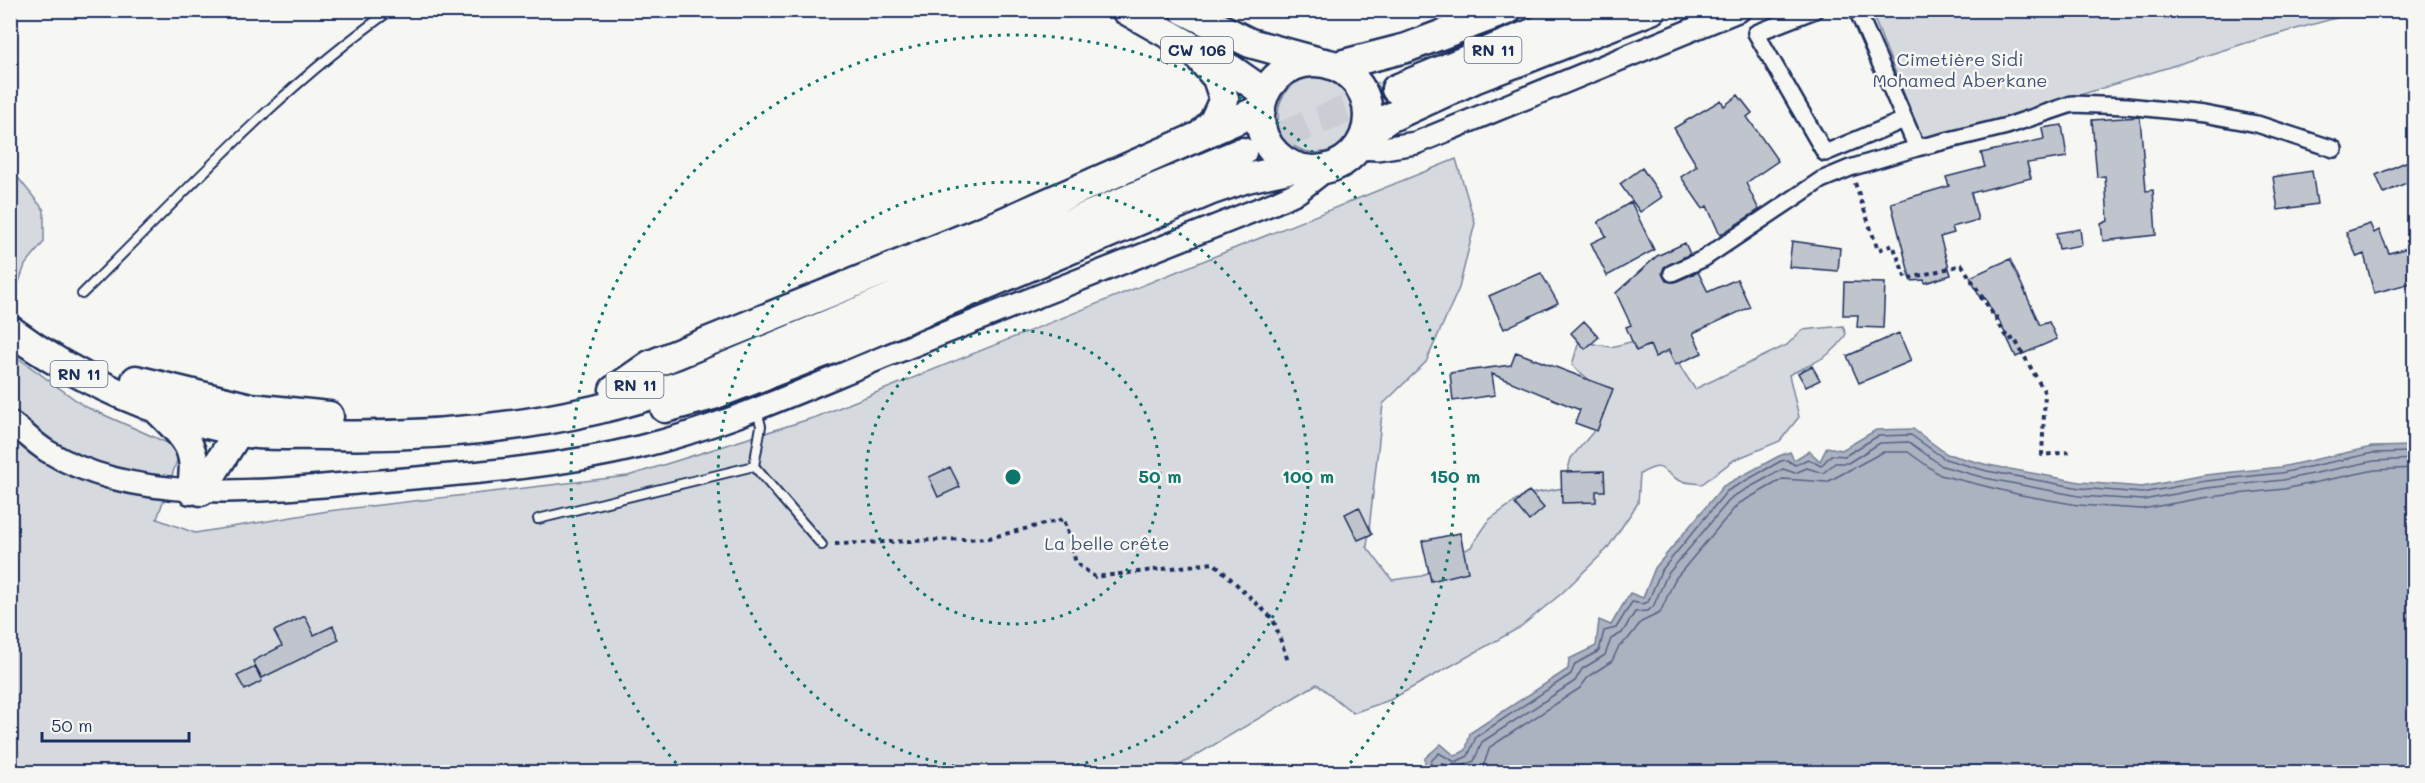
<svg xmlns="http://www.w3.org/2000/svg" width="2425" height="783" font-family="Mali,sans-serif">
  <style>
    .green { fill: #d6d9dd; stroke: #78849e; stroke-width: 1.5 }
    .water { fill: #abb2c0; stroke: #717e99; stroke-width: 1.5 }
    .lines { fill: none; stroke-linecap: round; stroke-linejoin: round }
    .shore { stroke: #556385; stroke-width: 1.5 }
    .building { fill: #c0c4cd; stroke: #1b2f5e; stroke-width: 1.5 }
    .highway-tunnel { stroke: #caced4; stroke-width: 28; stroke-dasharray: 28 14; stroke-linecap: butt }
    .lane-casing { stroke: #1b2f5e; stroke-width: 12 }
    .street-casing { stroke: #1b2f5e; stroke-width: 20 }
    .secondary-casing { stroke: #1b2f5e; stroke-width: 26 }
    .highway-casing { stroke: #1b2f5e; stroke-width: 33 }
    .path { stroke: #1b2f5e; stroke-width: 4; stroke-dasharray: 4.5 4.5; stroke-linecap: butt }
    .lane { stroke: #f6f6f2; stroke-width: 8 }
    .street { stroke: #f6f6f2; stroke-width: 15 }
    .secondary { stroke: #f6f6f2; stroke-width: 21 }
    .highway { stroke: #f6f6f2; stroke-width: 28 }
    .ring { fill: none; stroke: #0f766e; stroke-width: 3; stroke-dasharray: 3 6 }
    .labels { text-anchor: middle; stroke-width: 5; stroke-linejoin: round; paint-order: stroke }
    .shield { fill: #f6f6f2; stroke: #5d6b8a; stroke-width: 1.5 }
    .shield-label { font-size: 16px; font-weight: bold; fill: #1b2f5e }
    .park-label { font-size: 18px; fill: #405177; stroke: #f6f6f2 }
    .centre { fill: #0f766e; stroke: #f6f6f2; stroke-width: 3 }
    .ring-label { font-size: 18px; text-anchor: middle; font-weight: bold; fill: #0f766e; stroke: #f6f6f2; stroke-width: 5; stroke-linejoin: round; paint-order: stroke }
  </style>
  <rect width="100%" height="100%" fill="#f6f6f2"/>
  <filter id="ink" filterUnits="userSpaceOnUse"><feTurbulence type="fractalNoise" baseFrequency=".0167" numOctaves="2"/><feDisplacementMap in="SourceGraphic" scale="12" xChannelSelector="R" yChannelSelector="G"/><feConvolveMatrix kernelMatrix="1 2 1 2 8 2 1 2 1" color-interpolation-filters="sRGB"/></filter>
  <g filter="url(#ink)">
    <path class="green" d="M1871,11H2361L2246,43L1924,144Z
      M1278 115a38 38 0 1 1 76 0a38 38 0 1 1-76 0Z
      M1456,159L1475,223L1459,288L1426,362L1383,404L1367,547L1392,580L1422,576L1471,547L1490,519L1524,495L1563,488L1571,458L1593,432L1595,400L1588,379L1572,365L1579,341L1611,347L1638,340L1672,354L1695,389L1787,345L1802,330L1843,326L1846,334C1835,356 1811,364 1789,375L1799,417L1780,441L1734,460L1702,484C1695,483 1685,483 1678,480C1660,469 1663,461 1640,474L1638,503L1607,549L1561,594L1519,628L1390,700L1353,713L1317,684L1168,772H11L10,352L84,406L181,449L157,519L195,533L328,511L628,476L816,417Z
      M11,169L44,210V242L25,265L18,285H11Z"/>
    <path class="water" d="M1913,429L1947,454L1988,465L2080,482L2142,487L2205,475L2281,467L2372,447L2414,446V772H1425V758L1441,744L1455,756L1466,750L1470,733L1568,669L1569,659L1596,646L1599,620L1611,625L1630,593L1643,598L1655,568L1723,486L1779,456L1790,452L1794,460L1809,451L1820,461L1827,447L1842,450L1876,430Z"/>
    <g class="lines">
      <path class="shore" d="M1430,772L1431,761L1439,753L1455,762L1468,756L1476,737L1571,674L1575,664L1599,651L1604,631L1616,628L1632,602L1642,604L1648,602L1661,571L1727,491L1781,461L1787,460L1795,465L1808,459L1821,466L1831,455L1845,456L1878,436L1911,435L1945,459L1987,471L2080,488L2142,493L2206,481L2281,473L2373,453L2414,452
        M1438,772L1441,763L1456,769L1474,761L1482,742L1575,681L1582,669L1605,655L1611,639L1622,633L1635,612L1647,611L1653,607L1667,575L1732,497L1783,469L1795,473L1807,468L1823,473L1835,463H1848L1880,443L1909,442L1942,466L1985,478L2079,496L2143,500L2207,488L2283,480L2374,461L2414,459
        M1472,772L1484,764L1490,747L1580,688L1589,676L1612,661L1619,646L1628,639L1641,622L1660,613L1675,579L1738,504L1783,479L1827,482L1883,452H1908L1940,475L2021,495L2078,505L2142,509L2209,497L2284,489L2375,470L2414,468"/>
    </g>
    <path class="building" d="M1738,95L1752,113L1747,117L1778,161L1746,183L1759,210L1720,235L1707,206L1703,209L1681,177L1697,166L1674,128L1721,100L1724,106Z
      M2140,117L2146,191L2153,190L2156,235L2103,241L2101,224L2108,221L2105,176L2097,177L2092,120Z
      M2062,125L2067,157L2027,163L2031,178L1971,193L1978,220L1952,227L1954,233L1940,237L1951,275L1925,283L1924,280L1911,281L1891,203L1949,186L1946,177L1985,167L1981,153L2044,139L2042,128Z
      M2415,158V179L2384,193L2376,175Z
      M1642,168L1662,197L1640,212L1620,184Z
      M2312,171L2317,204L2278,210L2273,177Z
      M1631,202L1654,250L1607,276L1591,243L1606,236L1598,222Z
      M2370,224L2374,233L2379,230L2389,253L2415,246V282L2374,293L2364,254L2357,257L2346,232Z
      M2080,229L2082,245L2059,249L2056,233Z
      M1792,241L1840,248L1838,271L1789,267Z
      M1685,243L1690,254L1664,267L1662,273L1666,281L1675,282L1698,272L1708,292L1737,279L1750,307L1693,333L1702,353L1675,365L1669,350L1655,357L1650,345L1636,351L1626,327L1631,325L1616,293L1657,256Z
      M2010,259L2040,325L2049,322L2057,339L2016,357L1997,316L1995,317L1985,298L1981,300L1970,277Z
      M1541,273L1558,303L1504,329L1489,296Z
      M1844,282L1885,283L1883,328L1857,327L1858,315H1843Z
      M1584,321L1599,337L1585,349L1571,333Z
      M1899,333L1911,361L1859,383L1847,356Z
      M1516,352L1613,389L1597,431L1575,423L1580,410L1492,374L1495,395L1453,401L1450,373L1511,365Z
      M1812,366L1820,380L1806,387L1798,373Z
      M950,467L960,487L938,497L929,477Z
      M1604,471L1605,491H1596V502L1562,503L1561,472Z
      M1529,491L1544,508L1529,521L1515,504Z
      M1359,507L1372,534L1358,540L1345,514Z
      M1460,533L1468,572L1431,581L1422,541Z
      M305,616L314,635L333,626L339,640L262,678L253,661L282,646L274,631Z
      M255,667L262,681L245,690L237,676Z"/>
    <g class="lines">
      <path class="highway-tunnel" d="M1242,152L1396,89"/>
      <defs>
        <path id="lane" d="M82,294C182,196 276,91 391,10
          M754,466L822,545
          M754,466L761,426L757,411
          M538,519L754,466"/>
        <path id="street" d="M1815,10L1756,33L1825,153L1904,120
          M1857,10L1917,148L2007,126L2072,104L2127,106L2204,114L2257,124L2334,149
          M1672,273L1703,259L1821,180L1850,168L1917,148"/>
        <path id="secondary" d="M1358,148L1377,149L1416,143L1740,10
          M10,422C23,431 34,443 47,451C136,506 268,491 368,482C459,474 549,469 639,447C725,426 807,388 889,355C1018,304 1146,253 1274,203L1298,192L1330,167"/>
        <path id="highway" d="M1126,10L1232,70L1265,93
          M1184,10L1250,43L1316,61
          M1199,57L1217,78L1224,99L1214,121L1202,134
          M1260 116a54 54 0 1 1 108 0a54 54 0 1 1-108 0Z
          M1336,66L1406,48L1507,10
          M1396,89L1589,10
          M1366,134L1389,118L1474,79L1651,10
          M10,330C77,380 156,414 237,431C264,437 296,434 324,435C448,438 570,425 687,383L1242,152
          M136,380L251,408L329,416
          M614,390L650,365L997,225L1261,109
          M665,408L713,395L843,345L1209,191L1247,178L1297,167
          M157,409C184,436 201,449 191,490
          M201,491L239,431L256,424"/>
      </defs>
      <use href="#lane" class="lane-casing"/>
      <use href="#street" class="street-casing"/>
      <use href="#secondary" class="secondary-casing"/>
      <use href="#highway" class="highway-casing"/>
      <path class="path" d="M1855,183L1878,250L1893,245L1906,279L1962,265L2009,340L2014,338L2045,393L2042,455L2070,452
        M835,544L989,538L1064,519L1076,563L1095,577L1214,563L1273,619L1288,661"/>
      <use href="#lane" class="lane"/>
      <use href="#street" class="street"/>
      <use href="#secondary" class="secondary"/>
      <use href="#highway" class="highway"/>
    </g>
  </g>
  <g class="ring">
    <circle cx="1013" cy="477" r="147"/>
    <circle cx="1013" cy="477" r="295"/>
    <path d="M682 770A442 442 0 1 1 1344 770"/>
  </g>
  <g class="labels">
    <g class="shield">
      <rect x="1161" y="37" width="72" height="26" rx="4.5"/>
      <rect x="1464.5" y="37" width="57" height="26" rx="4.5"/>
      <rect x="50.5" y="361" width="57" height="26" rx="4.5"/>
      <rect x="606.5" y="372" width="57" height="26" rx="4.5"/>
    </g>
    <g class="shield-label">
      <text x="1197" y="56">CW 106</text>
      <text x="1493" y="56">RN 11</text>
      <text x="79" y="380">RN 11</text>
      <text x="635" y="391">RN 11</text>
    </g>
    <g class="park-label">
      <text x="1960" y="66">Cimetière Sidi<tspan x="1960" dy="21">Mohamed Aberkane</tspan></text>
      <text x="1107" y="550">La belle crête</text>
    </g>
  </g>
  <circle cx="1013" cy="477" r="9" class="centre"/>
  <g class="ring-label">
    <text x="1160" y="483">50 m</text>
    <text x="1308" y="483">100 m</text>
    <text x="1455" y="483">150 m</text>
  </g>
  <rect width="2425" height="783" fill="none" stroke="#f6f6f2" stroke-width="36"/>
  <rect x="18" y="18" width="2389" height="747" fill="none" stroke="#1b2f5e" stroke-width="2" filter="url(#ink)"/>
  <path d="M42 732v9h147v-9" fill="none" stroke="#1b2f5e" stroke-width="3"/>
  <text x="51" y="732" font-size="18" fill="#1b2f5e" stroke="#f6f6f2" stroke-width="4.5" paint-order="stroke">50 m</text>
</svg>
